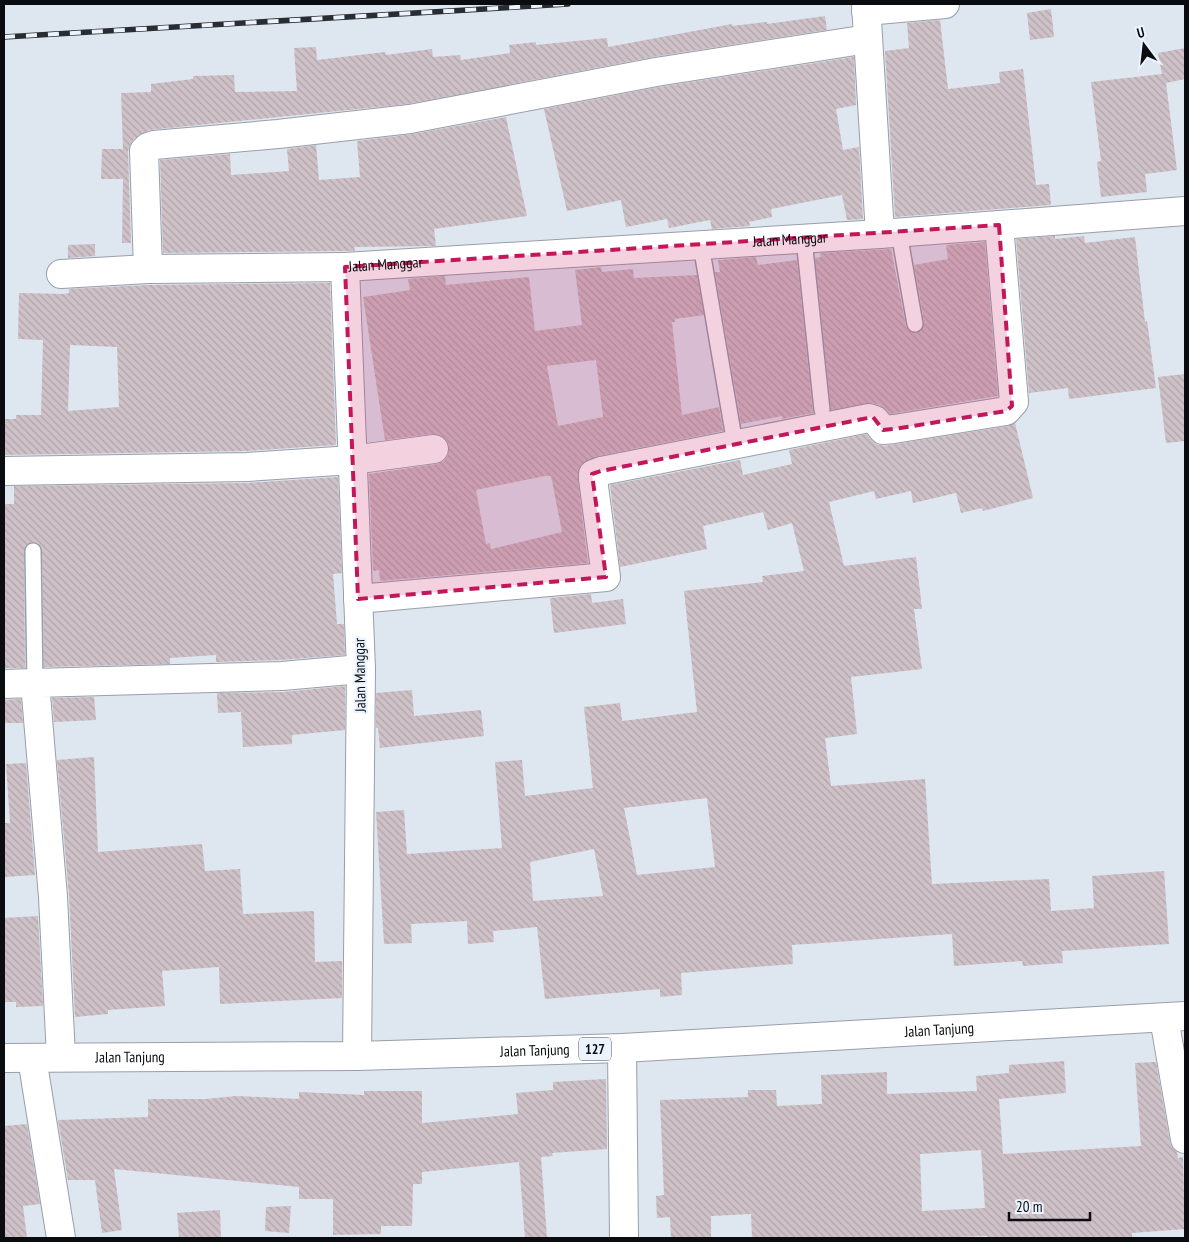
<svg xmlns="http://www.w3.org/2000/svg" width="1189" height="1242" font-family="'PT Sans Narrow',sans-serif">
  <style>
    .building { fill: url(#building-back-hatch); fill-rule: evenodd }
    .lines { fill: none; stroke-linecap: round; stroke-linejoin: round }
    .lane-casing { stroke: #989fa9; stroke-width: 18 }
    .street-casing { stroke: #989fa9; stroke-width: 30 }
    .secondary-casing { stroke: #989fa9; stroke-width: 30 }
    .primary-casing { stroke: #989fa9; stroke-width: 30 }
    .lane { stroke: #fff; stroke-width: 15 }
    .street { stroke: #fff; stroke-width: 28 }
    .secondary { stroke: #fff; stroke-width: 28 }
    .primary { stroke: #fff; stroke-width: 28 }
    .rail-casing { stroke: #292c30; stroke-width: 5.5 }
    .rail { stroke: #ebf3fe; stroke-width: 4; stroke-dasharray: 11; stroke-linecap: butt }
    .marked { fill: #c2185b; fill-opacity: 0.2; stroke: #c2185b; stroke-width: 4; stroke-dasharray: 10 6; stroke-linejoin: round }
    .labels { text-anchor: middle; stroke-width: 4.5; stroke-linejoin: round; paint-order: stroke }
    .shield { fill: #ebf3fe; stroke: #4e5157; stroke-width: 1 }
    .shield-label { font-size: 14px; font-weight: bold; fill: #0a0c0f }
    .street-label { font-size: 15px; fill: #0a0c0f; stroke: #ebf3fe }
  </style>
  <defs>
    <pattern id="building-back-hatch" width="6" height="6" patternUnits="userSpaceOnUse" patternTransform="scale(1.25)"><rect width="6" height="6" fill="#cec1c7"/><path d="M-1 5l2 2M0 0l6 6M5-1l2 2" fill="none" stroke="#b0a5aa"/></pattern>
  </defs>
  <rect width="100%" height="100%" fill="#dee6f0"/>
  <path class="building" d="M1051,9L1054,37L1030,40L1027,13Z
    M825,16L827,30L653,57L408,104L149,130L133,140L128,151L131,243H122L123,179H101L102,149H123L121,93L151,92V84L193,79V76L234,75L235,92L297,91L294,48L316,47L317,60L385,52L386,55L432,49L433,57L460,55L461,60L510,53L509,45L536,42V45L607,38L608,47L732,24V26L767,22V24Z
    M940,20L948,89L1000,83L999,72L1023,69L1036,185L1049,184L1051,205L895,217L885,51L909,48L907,23Z
    M1185,48V79L1166,83L1177,170L1145,174L1147,192L1101,197L1097,162L1101,161L1091,82L1162,74L1158,53Z
    M854,57L856,105L836,109L843,150L859,147L863,219L847,220L842,195L771,209L772,217L749,222L750,226L712,229L710,220L669,228L667,219L626,227L621,200L567,211L544,109L659,87Z
    M506,117L527,216L434,229L436,246L354,247L355,251H344L163,253L160,160L230,154L231,175L289,171L287,149L316,145L319,180L360,177L357,141L413,134Z
    M1055,236V239L1084,236L1085,243L1135,237L1145,322L1147,321L1156,388L1069,399L1068,388L1029,393L1016,239Z
    M985,242L998,396L890,414L880,405L873,403L831,410L815,258L821,257L820,253L891,249L906,326L908,330L916,333L921,331L924,322L914,265L948,259L946,245Z
    M95,244V256L68,258V245Z
    M756,257L758,265L797,260L813,413L782,419V416L741,424L715,272H720L718,260Z
    M601,267L602,272L633,269L634,278L697,275L704,315L675,319V322H672L682,415L719,407L723,431L598,456L581,465L578,481L588,563L380,581L379,570L373,571L369,474L437,464L444,461L448,455L449,447L446,439L440,435L432,434L385,440L363,297L410,290L408,279L445,276L446,285L529,277L535,331L582,325L575,270ZM596,360L603,417L558,426L547,366ZM545,476H551L562,532L491,549L490,543L486,544L476,490Z
    M330,283L336,445L246,451L4,455V419H16V415H41L43,340L18,339L19,293L64,294L69,293V289L148,285ZM70,345L117,347L119,407L68,411Z
    M1185,374V441L1166,443L1158,377Z
    M1015,423L1033,498L983,511L982,508L961,513L956,493L913,503L911,491L876,499L874,491L829,502L844,566L916,557L922,609H914L922,669L851,677L857,734L825,738L831,786L925,779L932,884L1049,879L1051,911L1094,908L1092,876L1164,871L1169,944L1062,951L1063,963L1023,966L1022,961L954,966L952,934L792,945L793,964L681,973L682,995L660,997V989L545,999L537,927L493,931L494,942L468,944L467,921L411,924L412,943L384,944L376,812L404,810L407,854L502,848L495,762L522,760L525,796L593,788L584,707L620,703L622,721L697,712L684,591L763,582L762,576L804,571L792,523L768,530L763,512L703,526L707,549L620,567L610,485L740,460L743,475L792,464L789,450L867,434L876,444L884,446L1008,426ZM707,798L715,867L637,875L624,808ZM594,849L603,896L533,901L530,862Z
    M338,477L342,573L333,574L337,624H344L345,655L281,660L216,662V655L170,658V664L44,667L42,551L38,543L32,542L25,546L24,551L25,668H4V504H14V486L247,483Z
    M591,594L592,603L623,599L626,624L554,633L550,598Z
    M345,686V730L292,735V744L243,747L241,712L218,713L217,693L283,692Z
    M412,690L414,716L481,710L484,736L380,748L378,728H376V693Z
    M94,697L96,720L54,722L52,698Z
    M21,699L23,723H4V700Z
    M94,757L98,852L202,844L205,871L240,869L243,914L314,911L315,962L342,961V998L220,1004L219,967L162,971L165,1006L108,1010V1014L75,1017L69,896L57,760Z
    M26,763L35,875L4,877V823H10L6,764Z
    M38,916L43,1006L16,1007V1002H4V918Z
    M1064,1061L1066,1093L999,1099L1003,1154L1141,1146L1135,1063L1156,1062L1170,1142L1177,1152L1178,1158L1183,1157L1185,1229L1132,1233V1238H988L987,1236L930,1238H752L751,1214L711,1216V1238H671L670,1217L657,1218L656,1196L664,1195L660,1100L748,1097V1090H776L777,1106L822,1104L821,1075L887,1072V1094L977,1091L976,1076L1009,1073V1065ZM981,1150L985,1208L922,1211L920,1154Z
    M606,1079L607,1149L552,1153L553,1156L541,1157L547,1238H525L519,1162L422,1172V1184H413L412,1226H381V1234L333,1235V1199H299V1187L114,1169L122,1230L102,1233L95,1180H68L58,1120L148,1117V1099H206L236,1096L299,1099V1092L364,1095V1091H422V1123L518,1114L516,1093L553,1090V1082Z
    M27,1124L40,1204L23,1206L27,1238H4V1126Z
    M291,1206L289,1233L265,1231L266,1207Z
    M220,1210L221,1238H179L177,1213Z"/>
  <g class="lines">
    <defs>
      <path id="lane" d="M899,233L915,324
        M804,239L822,410
        M701,245L735,444
        M33,551L35,683"/>
      <g id="street">
        <path d="M866,4L880,234"/>
        <path d="M866,11L945,4"/>
        <path d="M148,269L144,151L148,147L154,145L278,134L410,119L656,72L868,39"/>
        <path d="M61,274L148,269L345,267"/>
        <path d="M4,471L247,467L352,460L434,449"/>
        <path d="M358,599L606,577L593,479V474L601,471L869,418L875,420L883,430L894,429L1006,411L1014,402L999,225"/>
        <path d="M4,684L35,683"/>
        <path d="M1164,1018L1185,1139"/>
        <path id="s1" d="M357,1056L361,669L345,267L880,234L1185,211"/>
        <path d="M61,1057L53,897L35,683L282,676L361,669"/>
        <path d="M32,1058L61,1238"/>
      </g>
      <path id="secondary" d="M622,1048L624,1238"/>
      <g id="primary">
        <path id="s2" d="M4,1058L357,1056L622,1048L1185,1016"/>
      </g>
    </defs>
    <use href="#lane" class="lane-casing"/>
    <use href="#street" class="street-casing"/>
    <use href="#secondary" class="secondary-casing"/>
    <use href="#primary" class="primary-casing"/>
    <use href="#lane" class="lane"/>
    <use href="#street" class="street"/>
    <use href="#secondary" class="secondary"/>
    <use href="#primary" class="primary"/>
    <defs>
      <path id="rail" d="M4,37L568,4"/>
    </defs>
    <use href="#rail" class="rail-casing"/>
    <use href="#rail" class="rail"/>
  </g>
  <path class="marked" d="M999,225L1012,406L1006,411L894,429L883,430L873,417L601,471L592,474L606,577L358,599L345,267Z"/>
  <g class="labels">
    <rect class="shield" x="579" y="1037.5" width="32" height="23" rx="4"/>
    <g class="shield-label">
      <text x="595" y="1054">127</text>
    </g>
    <g class="street-label">
      <text dy="5" stroke="none"><textPath href="#s1" startOffset="1235">Jalan Manggar</textPath></text>
      <text dy="5" stroke="none"><textPath href="#s1" startOffset="830">Jalan Manggar</textPath></text>
      <text transform="translate(360 675) rotate(-91)" y="5">Jalan Manggar</text>
      <text dy="5" stroke="none"><textPath href="#s2" startOffset="936">Jalan Tanjung</textPath></text>
      <text dy="5" stroke="none"><textPath href="#s2" startOffset="531">Jalan Tanjung</textPath></text>
      <text dy="5" stroke="none"><textPath href="#s2" startOffset="126">Jalan Tanjung</textPath></text>
    </g>
  </g>
  <rect width="1189" height="1242" fill="none" stroke="#0a0c0f" stroke-width="10"/>
  <g transform="translate(1144 45) rotate(345)" stroke="#ebf3fe" stroke-width="4" paint-order="stroke">
  <path d="M0-4L9 19L0 12L-9 19Z" fill="#0a0c0f"/>
  <text y="-8" font-size="14" font-weight="bold" text-anchor="middle" fill="#0a0c0f">U</text>
  </g>
  <path d="M1009 1212v8h81v-8" fill="none" stroke="#0a0c0f" stroke-width="2.5"/>
  <text x="1016" y="1212" font-size="15" fill="#0a0c0f" stroke="#ebf3fe" stroke-width="4" paint-order="stroke">20 m</text>
</svg>
